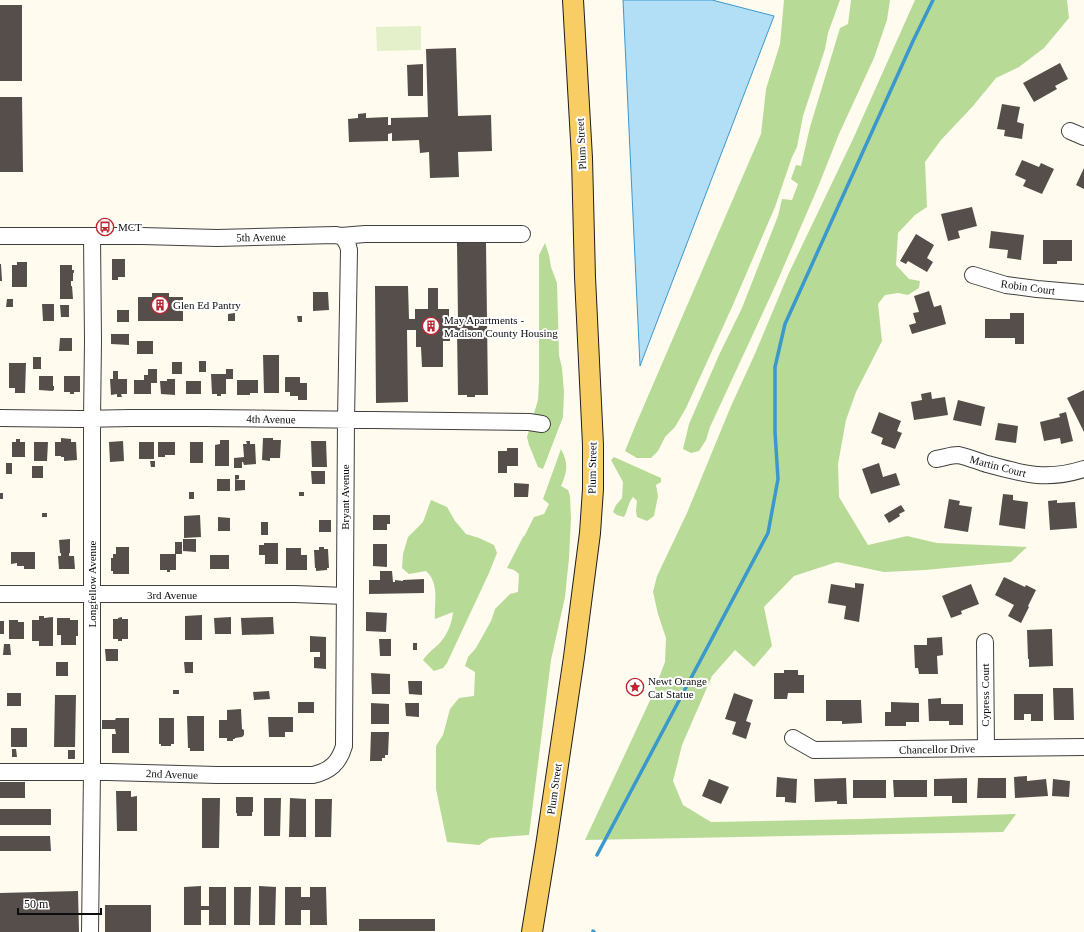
<svg xmlns="http://www.w3.org/2000/svg" width="1084" height="932" font-family="Georgia,serif">
  <style>
    .forest { fill: #b8da97 }
    .pitch { fill: #e4f0c9 }
    .water { fill: #b3dff6; stroke: #3a98cd }
    .lines { fill: none; stroke-linecap: round; stroke-linejoin: round }
    .stream { stroke: #3a98cd; stroke-width: 3.5 }
    .building { fill: #564e4a }
    .minor-casing { stroke: #404040; stroke-width: 18 }
    .major-casing { stroke: #1e1e1e; stroke-width: 22 }
    .minor { stroke: #fff; stroke-width: 16 }
    .major { stroke: #f8ce64; stroke-width: 20 }
    .labels { text-anchor: middle; stroke-width: 4; stroke-linejoin: round; paint-order: stroke }
    .street-label { font-size: 11px; fill: #0d0d0d; stroke: #fff }
    .poi-label { font-size: 11px; fill: #0d0d0d; stroke: #fff; text-anchor: start }
  </style>
  <rect width="100%" height="100%" fill="#fffbee"/>
  <path class="forest" d="M784,0H840L828,33L825,49L803,116L797,147L792,157L775,207L732,307L686,408L675,427L665,437L658,451L651,458H637L625,451L636,424L761,134L766,89L780,44Z
    M851,0H890L887,20L874,58L839,134L818,187L777,282L710,427L706,440L699,451L691,453L683,449L689,424L719,355L742,308L778,216L782,199L792,200L798,184L791,179L796,165L801,166L810,127L840,28L848,24Z
    M915,0H1067L1069,18L1044,48L1019,67L996,78L973,106L941,140L925,162L927,207L915,215L898,233L896,265L909,279L920,281L919,288L908,295L898,293L885,295L878,304L882,341L856,392L846,420L838,464L839,497L868,545L907,536L937,543L1027,547L1011,562L925,570L884,572L837,562L794,576L764,607L772,646L754,667L735,650L712,676L682,745L673,781L683,805L711,822L860,819L1016,814L1003,832L585,840L652,696L665,662L666,638L658,614L653,592L657,576L687,513L731,406L754,356L788,275L853,139Z
    M545,243L549,255L551,267L557,283L559,355L562,368L564,392L563,417L543,469L538,467L529,445L527,437L538,400L539,380V255Z
    M561,449C569,464 567,472 561,486L568,490L570,496L571,518L569,558L565,597L551,660L529,835L490,838L479,845L447,842L436,789V746L443,735L450,709L459,698L474,696L475,672L465,666L468,657L476,648L491,621L495,609L510,594L518,592L519,574L514,570L507,568L523,537L525,535L534,517L544,514L549,504L543,499Z
    M614,457L661,478V482L656,485L658,496L654,516L647,521L637,517L636,511L637,501L633,497C628,503 628,510 624,517L617,515L613,512L616,505L622,498L623,482L611,460Z
    M431,500L447,507L455,521L466,534L479,538L494,545L497,553L489,573L447,663L443,668L434,671L423,660C428,653 432,650 439,644C447,635 452,624 453,612L435,619C434,606 438,590 432,579C431,576 428,573 426,571L409,574L402,568L403,554L408,537L423,522Z"/>
  <path class="pitch" d="M421,26V50L377,51L376,27Z"/>
  <path class="water" d="M623,0H712L774,16L640,366Z"/>
  <g class="lines">
    <path class="stream" d="M597,855L768,533L778,479L775,432V367L785,324L913,41L933,0
      M593,931L594,932"/>
  </g>
  <path class="building" d="M0,5H22V81H0Z
    M456,48L458,116L491,115L492,151L458,152L459,177L430,178L429,152L420,153L419,140L392,141V133L388,134V141L349,142L348,119L358,118V114L366,113V118L388,117V125H391V118L428,117L426,49Z
    M1060,63L1068,79L1055,86L1057,89L1034,102L1023,83Z
    M423,64V96H408L407,65Z
    M0,97H22L23,172H0Z
    M1002,104L1020,107L1017,122L1024,124L1022,139L1004,136L1005,130L997,129Z
    M1022,160L1039,167L1041,163L1054,169L1042,194L1023,186L1026,180L1015,175Z
    M1084,168V189L1076,185Z
    M972,207L977,226L958,231L960,238L948,241L941,214Z
    M991,231L1024,235L1021,260L1007,258L1008,250L989,248Z
    M916,234L934,245L927,258L933,262L927,272L908,261L906,264L900,261Z
    M1043,240H1072V261H1057V264H1043Z
    M457,243H486L488,395H475V397H467V395H458L457,330L450,331V341H443V367H422L421,347H416V330H407L408,402L376,403L375,286H408L409,319H415V309H428V288H438V309H449V322L458,321Z
    M112,259H125V277H118V280H112Z
    M17,262H27V287H12V265H17Z
    M0,264H1L2,281H0Z
    M60,265H72V270H74V273H73V281H71V286H72L73,299H60Z
    M929,291L934,307L941,305L946,324L912,334L909,325L916,323L913,313L919,312L914,296Z
    M313,292H328L329,310L313,311Z
    M152,293H169V297H183V321H138V297H152Z
    M7,299H13V307H6Z
    M42,304H54V321H43Z
    M60,305H69V317H61Z
    M117,310H129V322H117Z
    M235,313V321H228V314Z
    M1010,313H1024V344H1015V338H985V319H1010Z
    M297,316H302V322H298Z
    M111,334H129V345L111,344Z
    M60,338H72V351H59Z
    M137,341H153V354H137Z
    M263,355H279V393H264Z
    M33,357H41V369H33Z
    M199,361H206V372H199Z
    M172,362H182V374H172Z
    M9,363H26L25,393H15V388H9Z
    M148,369H157V383H151V394H134V380H144V375H148Z
    M226,369H233V379H226V394H221V396H217V394H212L211,374H226Z
    M113,371H118V379H127V394H121L122,397H117V394L111,395L110,379H113Z
    M39,376H53V386H54V390H53V391L39,390Z
    M64,376H80V392H74V394H70V392H64Z
    M285,377H300V383H307V400H298V396H290V392H285Z
    M167,379H175V395L161,394L160,381H167Z
    M237,380H258V393H250V395H237Z
    M186,381H201V394H186Z
    M1084,390V432L1067,398Z
    M931,392L932,399L945,397L948,415L914,420L911,402L922,400L921,394Z
    M958,400L985,407L981,426L953,420Z
    M879,412L901,421L897,431L902,433L895,449L881,444L883,438L871,433Z
    M1066,412L1073,441L1061,444L1060,438L1044,441L1040,422L1060,417L1059,414Z
    M998,423L1018,426L1016,443L995,440Z
    M61,438L71,439V442H76L77,460L64,461V457H61V456H55V442H61Z
    M263,438H273V440H281L280,458H270V461L262,460Z
    M16,439H20V442H25V457H12V442H16Z
    M220,440H229V466H215V445L220,444Z
    M123,441L124,461L110,462L109,442Z
    M246,441H250V444H255L256,464L244,465L243,462H242V468H234V458L244,457L243,444H247Z
    M311,441H326L327,467H312Z
    M34,442H48L47,461H34Z
    M139,442H154V459H139Z
    M158,442H175V455H165V457H158Z
    M190,442H203V463H190Z
    M507,448H518V466H507V473H498V451H507Z
    M150,461H155V467H151Z
    M6,463H12V474H6Z
    M879,463L883,477L896,473L900,485L871,494L862,469Z
    M32,466H43V478H32Z
    M311,471H325V484H312Z
    M235,475H239V479L235,480Z
    M217,479H230V491H217Z
    M235,480H245V490L235,491Z
    M514,483L529,484L528,497H514Z
    M189,492H194V499H189Z
    M299,492H304V496H299Z
    M0,493H3V499H0Z
    M1003,494L1013,495V500L1028,502L1025,529L999,525Z
    M949,499L960,501L959,505L972,507L968,532L944,528Z
    M1057,500V503L1075,502L1077,528L1050,530L1048,501Z
    M901,505L905,511L899,514L900,516L889,523L884,515Z
    M42,513H47V517H42Z
    M200,515L201,537L184,538V516Z
    M373,515H390V524H387V530H373Z
    M218,517L230,518V531H218Z
    M319,520H331V532H319Z
    M261,522H268V535H261Z
    M70,539V553H69V556H74L75,569H59L58,556H61V553H60L59,540Z
    M183,539H196V552L183,551Z
    M175,542H182V554H175Z
    M264,543H278V564H265V555H259V545H264Z
    M373,544H387V567L373,566Z
    M116,547H129V574H113V571H111V558H113V554H116Z
    M319,547H324V549H328L329,568H327V570L316,571V568H315L314,550H319Z
    M286,548H301V555H307V570H286Z
    M11,552H35V569H24V566H17V563L11,564Z
    M160,554H176V570H170V572H167V570H160Z
    M210,555H229V569H210Z
    M380,571H392L393,582H395V580L403,581V580L424,579V593L369,594V580H380Z
    M1004,577L1025,587L1026,585L1036,590L1028,606L1029,607L1021,623L1008,616L1014,605L995,595Z
    M855,583L864,584L859,622L844,619L846,606L828,603L831,584L855,588Z
    M971,584L979,604L961,611L962,614L951,618L942,596Z
    M366,612L387,613L386,632L366,631Z
    M202,615V640H185V616Z
    M39,616H44V618L53,617V646H39V641H32V620H39Z
    M122,617V619H128V639H122V641H118V639H113V619H118V618Z
    M231,617V634H215L214,618Z
    M273,617L274,634L242,635L241,618Z
    M57,618H70V620H78V636H76V645H61V635H57Z
    M9,620H18V622H24V639H9Z
    M0,621H4V634H0Z
    M1052,629L1053,666L1029,667V659H1028L1027,630Z
    M310,636L326,637V669L314,668V657H320V652H310Z
    M942,637L943,655L937,656L938,674H919L918,668H915L914,645H927V638Z
    M379,639H391V656H380Z
    M413,643H417V650H413Z
    M4,644H10L11,655H3Z
    M105,649H118V661H106Z
    M56,662H68V676H56Z
    M184,662H193V673H185Z
    M784,670H798V675H804V693H788L787,699H774V673H784Z
    M371,673L390,674V694H372Z
    M408,681H422V695L409,694Z
    M1053,688H1073L1074,720H1054Z
    M173,690H179V694H173Z
    M269,691L270,699L254,700L253,692Z
    M7,693H21V706H7Z
    M734,693L753,700L746,721L751,723L746,739L732,734L736,722L725,719Z
    M1014,694H1043V721H1031V714H1024V720H1014Z
    M55,695H76L75,747H54Z
    M941,698V704H963V725H949V721H929L928,699Z
    M826,700H861L862,723L842,724V721H826Z
    M298,702H314V713H298Z
    M891,702L919,703V722H906V726H885V712H891Z
    M371,703L389,704V724H371Z
    M405,703H419V717L406,716Z
    M241,709L242,729L244,730V735L242,737L235,738V739H233V741H227V738H219V720H227V710Z
    M187,716H204V751H190V748H188Z
    M268,717H293V732H285V737H269Z
    M116,718H129V753H112V734H116L115,729H102V720H115Z
    M159,718H174V744H171V746H161V744H159Z
    M11,728H27V747H11Z
    M371,732H389L388,755H385V758H382V761H370Z
    M12,749H16L17,757H12Z
    M68,750H75V759H68Z
    M1027,776V781L1046,779L1048,796L1015,798L1014,777Z
    M777,777L797,779L796,803L785,802V797H776Z
    M846,778L847,804H837V801L815,802L814,779Z
    M967,778V803H952V796H934V779Z
    M978,778H1006V798H977Z
    M709,779L729,787L721,804L702,796Z
    M1053,779L1070,781L1069,797L1052,796Z
    M853,780H886V798H853Z
    M893,780H927V797H894Z
    M0,782H25V798H0Z
    M116,791H131V797L137,796V831H117Z
    M236,797H253V812H252V816H237V813H236Z
    M202,798H220L219,848H202Z
    M264,798H281L280,836H264Z
    M290,798L306,799V837H289Z
    M315,799H332L331,837H315Z
    M0,809H51V825H0Z
    M0,836H50L51,851H0Z
    M201,886V906H209V887H226V925H209V910H201V925H184V887Z
    M259,886L276,887L275,925H259Z
    M234,887H251L250,925H234Z
    M285,887H301V897H310V887H326L327,925H310V910H301V925H285Z
    M78,891L79,932H0V893Z
    M105,905H151V932H105Z
    M359,919H435V931H359Z"/>
  <g class="lines">
    <defs>
      <path id="minor" d="M1070,131L1084,137
        M0,236H142L217,238L335,235L341,236L365,234H522
        M973,275L1006,285L1037,289L1084,293
        M0,418L79,419L131,418H206L529,422L542,424
        M936,459C943,458 951,455 958,455C965,456 980,462 987,464C1024,474 1046,481 1084,469
        M0,594H295L345,596
        M985,642L986,748
        M793,738L814,750L1084,747
        M0,772H108L217,775H313C330,771 339,763 344,746L346,420L349,250C348,244 346,240 341,236
        M90,932L92,772V419L93,341L92,236"/>
      <path id="major" d="M532,932L546,846L574,657L590,533L593,489V445L585,277L582,158L573,0"/>
    </defs>
    <use href="#minor" class="minor-casing"/>
    <use href="#major" class="major-casing"/>
    <use href="#minor" class="minor"/>
    <use href="#major" class="major"/>
  </g>
  <defs>
    <symbol id="bus-ring" viewBox="-11 -11 22 22"><circle r="9.5" fill="#fff" stroke="#bd2533" stroke-width="1.5"/><path d="M-5-6H5V4H4V6H2V4H-2V6H-4V4H-5ZM-3.5-4V0h7V-4ZM-3.5 1.2v1.5H-2V1.2ZM2 1.2v1.5H3.5V1.2Z" fill="#bd2533"/></symbol>
    <symbol id="building-ring" viewBox="-11 -11 22 22"><circle r="9.5" fill="#fff" stroke="#bd2533" stroke-width="1.5"/><path d="M-4-6H4V6H1V3H-1V6H-4ZM-2.5-4.3h1.7v1.8h-1.7ZM.8-4.3h1.7v1.8H.8ZM-2.5-1h1.7V.8h-1.7ZM.8-1h1.7V.8H.8Z" fill="#bd2533"/></symbol>
    <symbol id="sight-ring" viewBox="-11 -11 22 22"><circle r="9.5" fill="#fff" stroke="#bd2533" stroke-width="1.5"/><path d="M0-6L1.8-2.2L6-1.7L2.9 1.2L3.7 5.4L0 3.3L-3.7 5.4L-2.9 1.2L-6-1.7L-1.8-2.2Z" fill="#bd2533"/></symbol>
  </defs>
  <g fill-rule="evenodd">
    <use href="#bus-ring" x="95" y="217" width="20" height="20"/>
    <use href="#building-ring" x="150" y="295" width="20" height="20"/>
    <use href="#building-ring" x="421" y="316" width="20" height="20"/>
    <use href="#sight-ring" x="625" y="677" width="20" height="20"/>
  </g>
  <g class="labels">
    <g class="street-label">
      <text transform="translate(581 144) rotate(-93)" y="4">Plum Street</text>
      <text transform="translate(261 237) rotate(-1)" y="4">5th Avenue</text>
      <text transform="translate(1028 287) rotate(8)" y="4">Robin Court</text>
      <text transform="translate(271 419) rotate(1)" y="4">4th Avenue</text>
      <text transform="translate(998 466) rotate(15)" y="4">Martin Court</text>
      <text transform="translate(592 468) rotate(-89)" y="4">Plum Street</text>
      <text transform="translate(345 497) rotate(-90)" y="4">Bryant Avenue</text>
      <text transform="translate(92 584) rotate(-90)" y="4">Longfellow Avenue</text>
      <text x="172" y="599">3rd Avenue</text>
      <text transform="translate(985 695) rotate(-90)" y="4">Cypress Court</text>
      <text transform="translate(937 749) rotate(-1)" y="4">Chancellor Drive</text>
      <text transform="translate(172 774) rotate(2)" y="4">2nd Avenue</text>
      <text transform="translate(554 789) rotate(-82)" y="4">Plum Street</text>
    </g>
    <g class="poi-label">
      <text x="118" y="231">MCT</text>
      <text x="173" y="309">Glen Ed Pantry</text>
      <text x="444" y="324">May Apartments -<tspan x="444" dy="13">Madison County Housing</tspan></text>
      <text x="648" y="685">Newt Orange<tspan x="648" dy="13">Cat Statue</tspan></text>
    </g>
  </g>
  <path d="M18 908v6h83v-6" fill="none" stroke="#0d0d0d" stroke-width="2"/>
  <text x="24" y="908" font-size="12" fill="#0d0d0d" stroke="#ffffff" stroke-width="3" paint-order="stroke">50 m</text>
</svg>
